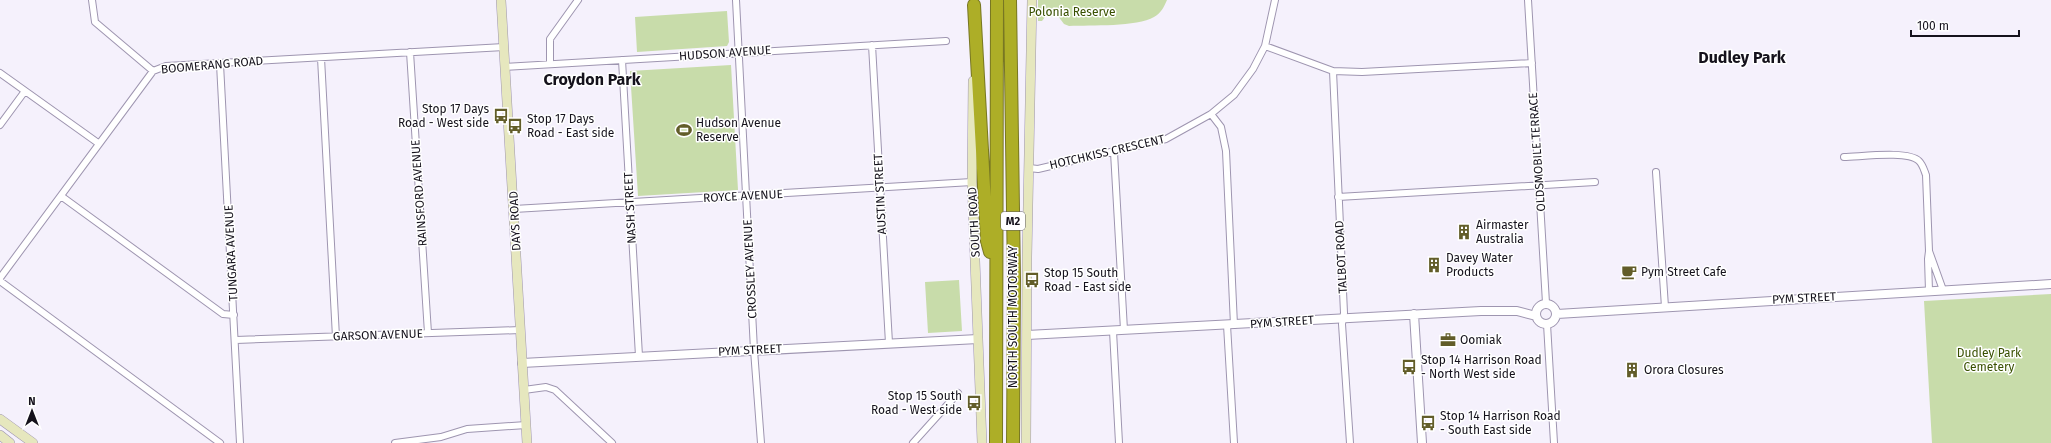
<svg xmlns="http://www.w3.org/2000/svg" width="2051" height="443" font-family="'Fira Sans',sans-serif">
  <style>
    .green { fill: #c8dcaa }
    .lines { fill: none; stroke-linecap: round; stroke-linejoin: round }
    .minor-casing { stroke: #9e95b0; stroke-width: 8 }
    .tertiary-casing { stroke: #9e95b0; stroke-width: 10 }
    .secondary-casing { stroke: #9e95b0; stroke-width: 10 }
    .motorway-casing { stroke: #787723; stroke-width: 14 }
    .minor { stroke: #fff; stroke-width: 6 }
    .tertiary { stroke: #fff; stroke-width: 8 }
    .secondary { stroke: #e6e7be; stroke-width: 9 }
    .motorway { stroke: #adae27; stroke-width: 12 }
    .labels { text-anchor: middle; stroke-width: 3; stroke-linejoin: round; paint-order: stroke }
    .shield { fill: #fff; stroke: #5b5960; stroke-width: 1 }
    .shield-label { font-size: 11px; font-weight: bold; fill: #15121c }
    .park-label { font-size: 12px; fill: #395001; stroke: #fff }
    .street-label { font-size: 12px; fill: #15121c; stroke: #fff }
    .poi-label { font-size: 12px; fill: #15121c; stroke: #fff; text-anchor: start }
    .district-label { font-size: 16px; font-weight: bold; fill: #15121c; stroke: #fff }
  </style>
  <rect width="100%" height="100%" fill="#f5f1fc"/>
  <path class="green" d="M1038,0H1167C1164,7 1161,13 1154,17C1137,27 1091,25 1069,26L1064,24L1058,16L1045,17L1042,21H1038Z
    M727,11L729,42L727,46L637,52L635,17Z
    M731,65L738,190L638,196L630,71Z
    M959,280L962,331L928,333L925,282Z
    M2051,294V443H1932L1924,301Z"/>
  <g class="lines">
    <defs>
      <path id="minor" d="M92,0L95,22L153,71
        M736,0L754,350L761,443
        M1528,0L1546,303
        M872,45L889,343
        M1265,46L1333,71L1362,72L1532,63
        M410,52L428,333
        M321,58L336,337
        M622,60L639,356
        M220,64L240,443
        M550,64V39L578,0
        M504,67L946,41
        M1333,71L1344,313L1342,324L1350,443
        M0,73L98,143
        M1211,114L1221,127L1226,151L1234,325
        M0,125L25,91
        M1114,152L1124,330
        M1844,157C1859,157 1908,150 1919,161C1923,165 1924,170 1926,175L1929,251L1928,259L1929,291
        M1029,168L1038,169L1166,139L1211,114L1234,95L1253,69L1265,46L1275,0
        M1656,172L1665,307
        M61,196L223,314L234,315
        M1338,197L1595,182
        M514,209L972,182
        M1929,251L1943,290
        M0,278L153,71L166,66L504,47
        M0,281L220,443
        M1547,324L1554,443
        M1227,325L1234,443
        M1113,331L1119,443
        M236,340L520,330
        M524,390L546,387L555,390L612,443
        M395,443L441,437L467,429L526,425
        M913,443L958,393"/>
      <path id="tertiary" d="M1536 314a10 10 0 1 1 20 0a10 10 0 1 1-20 0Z
        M1414,314L1422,443
        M1557,314L2051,284
        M1027,335L1481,311H1517L1536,316
        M522,363L978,339"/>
      <path id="secondary" d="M501,0L527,443
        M973,81L972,182L982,443
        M0,419L33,443
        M0,435L10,443
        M1026,443L1027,257L1032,0"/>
      <path id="motorway" d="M1010,0L1014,279L1013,443
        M974,5L987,241L990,252
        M996,443L997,0"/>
    </defs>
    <use href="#minor" class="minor-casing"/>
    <use href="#tertiary" class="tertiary-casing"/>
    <use href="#secondary" class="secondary-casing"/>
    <use href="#motorway" class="motorway-casing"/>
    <use href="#minor" class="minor"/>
    <use href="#tertiary" class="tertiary"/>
    <use href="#secondary" class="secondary"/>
    <use href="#motorway" class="motorway"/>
  </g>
  <defs>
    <symbol id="bus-bare" viewBox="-9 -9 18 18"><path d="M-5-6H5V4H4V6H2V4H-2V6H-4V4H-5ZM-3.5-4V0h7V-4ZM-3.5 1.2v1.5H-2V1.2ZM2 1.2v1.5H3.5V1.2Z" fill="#625d29" stroke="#fff" stroke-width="2.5" paint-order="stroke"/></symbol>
    <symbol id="stadium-bare" viewBox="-9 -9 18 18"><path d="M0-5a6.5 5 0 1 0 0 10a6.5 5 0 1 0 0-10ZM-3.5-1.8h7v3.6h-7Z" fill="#625d29" stroke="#fff" stroke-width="2.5" paint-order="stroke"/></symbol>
    <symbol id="building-bare" viewBox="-9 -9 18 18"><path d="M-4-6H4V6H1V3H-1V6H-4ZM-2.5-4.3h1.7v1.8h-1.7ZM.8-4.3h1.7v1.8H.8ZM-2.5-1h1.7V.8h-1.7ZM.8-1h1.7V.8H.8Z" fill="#625d29" stroke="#fff" stroke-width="2.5" paint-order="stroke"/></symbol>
    <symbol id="cafe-bare" viewBox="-9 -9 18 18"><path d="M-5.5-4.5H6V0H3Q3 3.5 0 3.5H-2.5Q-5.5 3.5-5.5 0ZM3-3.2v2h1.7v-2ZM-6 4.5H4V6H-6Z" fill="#625d29" stroke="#fff" stroke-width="2.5" paint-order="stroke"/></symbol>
    <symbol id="office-bare" viewBox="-9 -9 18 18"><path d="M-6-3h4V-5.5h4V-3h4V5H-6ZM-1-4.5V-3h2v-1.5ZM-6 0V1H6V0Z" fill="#625d29" stroke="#fff" stroke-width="2.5" paint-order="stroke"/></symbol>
  </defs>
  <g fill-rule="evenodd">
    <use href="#bus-bare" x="490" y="105" width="22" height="22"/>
    <use href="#bus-bare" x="504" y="115" width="22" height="22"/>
    <use href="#stadium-bare" x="673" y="119" width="22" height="22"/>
    <use href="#building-bare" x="1453" y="221" width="22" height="22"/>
    <use href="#building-bare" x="1423" y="254" width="22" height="22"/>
    <use href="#cafe-bare" x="1618" y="261" width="22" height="22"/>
    <use href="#bus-bare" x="1021" y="269" width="22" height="22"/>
    <use href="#office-bare" x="1437" y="329" width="22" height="22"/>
    <use href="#bus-bare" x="1398" y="356" width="22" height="22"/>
    <use href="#building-bare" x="1621" y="359" width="22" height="22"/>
    <use href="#bus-bare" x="963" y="392" width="22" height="22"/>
    <use href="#bus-bare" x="1417" y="412" width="22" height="22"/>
  </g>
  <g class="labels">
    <rect class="shield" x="1001" y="212" width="24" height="18" rx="3"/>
    <g class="shield-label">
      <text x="1013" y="225">M2</text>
    </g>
    <g class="park-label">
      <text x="1072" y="16">Polonia Reserve</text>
      <text x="1989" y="357">Dudley Park<tspan x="1989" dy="14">Cemetery</tspan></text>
    </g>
    <g class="street-label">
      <text transform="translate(725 53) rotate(-4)" y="4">HUDSON AVENUE</text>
      <text transform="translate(212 65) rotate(-5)" y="4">BOOMERANG ROAD</text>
      <text transform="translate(1107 152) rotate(-13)" y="4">HOTCHKISS CRESCENT</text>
      <text transform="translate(1537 152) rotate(-94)" y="4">OLDSMOBILE TERRACE</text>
      <text transform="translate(419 193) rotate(-94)" y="4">RAINSFORD AVENUE</text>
      <text transform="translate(880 194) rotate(-93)" y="4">AUSTIN STREET</text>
      <text transform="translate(743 196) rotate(-3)" y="4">ROYCE AVENUE</text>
      <text transform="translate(630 208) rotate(-93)" y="4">NASH STREET</text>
      <text transform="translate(515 221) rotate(-93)" y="4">DAYS ROAD</text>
      <text transform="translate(974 222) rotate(-93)" y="4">SOUTH ROAD</text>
      <text transform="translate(231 253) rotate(-93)" y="4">TUNGARA AVENUE</text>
      <text transform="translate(1341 257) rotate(-93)" y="4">TALBOT ROAD</text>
      <text transform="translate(750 269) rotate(-93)" y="4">CROSSLEY AVENUE</text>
      <text transform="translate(1804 298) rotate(-3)" y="4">PYM STREET</text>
      <text transform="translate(1013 317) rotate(-90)" y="4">NORTH SOUTH MOTORWAY</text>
      <text transform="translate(1282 322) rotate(-4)" y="4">PYM STREET</text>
      <text transform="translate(378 335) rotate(-2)" y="4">GARSON AVENUE</text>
      <text transform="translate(750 350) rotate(-3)" y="4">PYM STREET</text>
    </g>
    <g class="poi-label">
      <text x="489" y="113" text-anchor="end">Stop 17 Days<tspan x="489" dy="14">Road - West side</tspan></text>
      <text x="527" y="123">Stop 17 Days<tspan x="527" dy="14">Road - East side</tspan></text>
      <text x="696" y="127">Hudson Avenue<tspan x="696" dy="14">Reserve</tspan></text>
      <text x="1476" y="229">Airmaster<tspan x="1476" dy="14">Australia</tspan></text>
      <text x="1446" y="262">Davey Water<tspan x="1446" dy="14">Products</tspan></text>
      <text x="1641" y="276">Pym Street Cafe</text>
      <text x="1044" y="277">Stop 15 South<tspan x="1044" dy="14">Road - East side</tspan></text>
      <text x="1460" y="344">Oomiak</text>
      <text x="1421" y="364">Stop 14 Harrison Road<tspan x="1421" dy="14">- North West side</tspan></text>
      <text x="1644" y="374">Orora Closures</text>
      <text x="962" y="400" text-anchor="end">Stop 15 South<tspan x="962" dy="14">Road - West side</tspan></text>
      <text x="1440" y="420">Stop 14 Harrison Road<tspan x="1440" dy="14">- South East side</tspan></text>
    </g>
    <g class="district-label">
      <text x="1742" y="63">Dudley Park</text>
      <text x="592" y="85">Croydon Park</text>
    </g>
  </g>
  <g transform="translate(32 411)" stroke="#ffffff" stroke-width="3" paint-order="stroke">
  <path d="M0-3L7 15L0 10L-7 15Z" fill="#15121c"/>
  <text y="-6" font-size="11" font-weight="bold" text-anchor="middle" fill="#15121c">N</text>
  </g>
  <path d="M1911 30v6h108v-6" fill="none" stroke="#15121c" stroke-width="2"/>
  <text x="1917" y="30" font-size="12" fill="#15121c" stroke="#ffffff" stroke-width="3" paint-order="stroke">100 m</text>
</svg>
